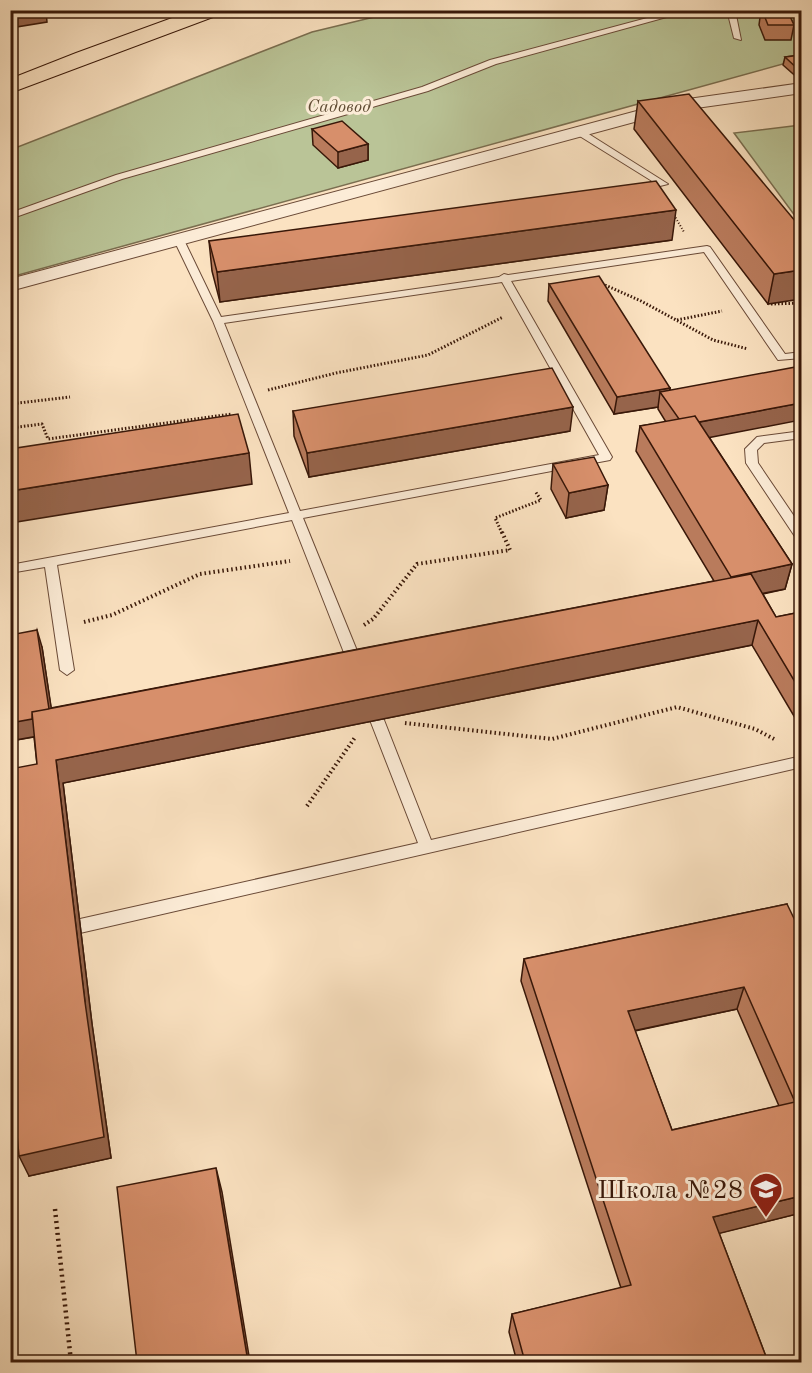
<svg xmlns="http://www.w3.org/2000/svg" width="812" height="1373" font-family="'Old Standard TT',serif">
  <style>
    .green { fill: #bac497; stroke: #7a6e50; stroke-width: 1.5 }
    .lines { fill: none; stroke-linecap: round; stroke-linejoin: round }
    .service-casing { stroke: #6a4a37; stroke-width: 2 }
    .minor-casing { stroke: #6a4a37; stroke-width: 2 }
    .primary-casing { stroke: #391809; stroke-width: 2 }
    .path-far3 { stroke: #391809; stroke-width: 2; stroke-dasharray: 1 2; stroke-linecap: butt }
    .path-far2 { stroke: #391809; stroke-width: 3; stroke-dasharray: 1.5 2; stroke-linecap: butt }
    .path-far1 { stroke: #391809; stroke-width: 4; stroke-dasharray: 1.5 3; stroke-linecap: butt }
    .path { stroke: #391809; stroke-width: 4.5; stroke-dasharray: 2 4; stroke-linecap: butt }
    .service { fill: #fcecd7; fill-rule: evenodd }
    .minor { fill: #fcecd7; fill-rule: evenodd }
    .primary { fill: #fbe2c1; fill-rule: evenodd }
    .wall { fill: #b97b5c; stroke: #391809; stroke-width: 1.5; fill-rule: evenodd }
    .shaded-wall { fill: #96644b; stroke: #391809; stroke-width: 1.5 }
    .building { fill: #d78f6b; stroke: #391809; stroke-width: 1.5; fill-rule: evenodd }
    .labels { text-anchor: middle; stroke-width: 6; stroke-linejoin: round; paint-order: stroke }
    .far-park-label { font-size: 18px; font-style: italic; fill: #604c34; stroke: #fcecd7 }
    .near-poi-label { font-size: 26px; fill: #391809; stroke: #fcecd7; text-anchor: end }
  </style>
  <rect width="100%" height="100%" fill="#fbe2c1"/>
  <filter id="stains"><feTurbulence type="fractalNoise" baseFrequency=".00333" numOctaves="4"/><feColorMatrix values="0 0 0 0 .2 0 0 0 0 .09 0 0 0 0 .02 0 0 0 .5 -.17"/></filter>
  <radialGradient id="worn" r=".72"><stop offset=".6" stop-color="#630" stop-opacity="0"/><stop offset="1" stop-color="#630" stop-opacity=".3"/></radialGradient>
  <path class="green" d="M399,11H801V59L11,277L10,150L312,32Z
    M801,125H802L801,224L734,133Z"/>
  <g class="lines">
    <defs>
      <path id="service" d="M677,10H692L496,64L428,91L122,179L10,219V213L116,175L422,87L490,60Z
        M727,10H735L741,40L734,38Z
        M581,130L584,131L668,184L660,186L578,135L577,133Z
        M178,235L183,238L221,317L499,277L504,274L508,275L707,246L710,247L785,354L802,352V358L778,360L704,252L511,281L612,457L610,460L303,518L364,668L357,673L350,668L292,520L57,565L74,670L67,675L60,670L45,567L10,573V565L289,513L213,321L173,238ZM502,282L599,455L300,511L224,323Z
        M802,431V438L764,443L757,450L758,463L802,528V542L798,541L746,463L745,449L757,437Z
        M377,715L382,716L384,720L431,840L802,756V767L80,933L75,931L72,926L75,921L80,919L418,843L370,720L372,716Z"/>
      <path id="minor" d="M802,83V93L675,111L10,291V279L674,101Z"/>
      <path id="primary" d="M194,10H223L221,14L10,93V79L76,53Z"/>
    </defs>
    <use href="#service" class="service-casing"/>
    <use href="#minor" class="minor-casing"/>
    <use href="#primary" class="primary-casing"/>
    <path class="path-far3" d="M674,215L684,232"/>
    <path class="path-far2" d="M605,285L641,301L713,340L748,349
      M771,304L802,303
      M677,320L722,311
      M268,390L336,373L428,355L503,317
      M10,404L70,397
      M10,428L42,424L48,439L232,414
      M502,533L495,518L541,500L535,491"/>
    <path class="path-far1" d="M84,622L112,615L200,574L290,561
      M364,625L373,619L417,564L510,550L502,532
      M405,723L552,739L677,707L755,729L774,739
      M307,806L356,736"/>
    <path class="path" d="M55,1209L71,1362"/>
    <use href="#service" class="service"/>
    <use href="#minor" class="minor"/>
    <use href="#primary" class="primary"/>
  </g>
  <path class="wall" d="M761,10H787L794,25L791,40H765L759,25Z
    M801,51V80H800L783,65L785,57L800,55Z
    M638,101L801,228L768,304L634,129Z
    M312,129L368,144V160L338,168L313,145Z
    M672,240L220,302L212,271L209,241Z
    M549,284L670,388V390L709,437L792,564L785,589L763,594L776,617L801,612V728L752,645L63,783L92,1024L111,1158L29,1176L37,764L34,737L10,741V635L42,647L51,708L714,581L636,451L640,426L666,422L658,409V407L614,414L548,301Z
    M293,411L570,431L309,477L294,436Z
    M553,464L608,485L604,510L566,518L551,489Z
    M787,904L801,1213L719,1233L768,1362H517L509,1332L512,1314L621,1288L521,981L524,959ZM737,1009L779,1106L672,1130L635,1031Z"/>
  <path class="shaded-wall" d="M10,10H50L46,11L47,22L10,28Z
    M368,144V160L338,168V152Z
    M676,210L672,240L220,302L217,272Z
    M801,270V299L768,304L774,274Z
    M670,388L668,402L660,392L658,407L614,414L617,397Z
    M801,403V420L681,443L684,425Z
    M573,407L570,431L309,477L307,453Z
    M249,453L252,484L10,523V491Z
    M608,485L604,510L566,518L569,493Z
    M792,564L785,589L725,601L731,577Z
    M758,620L752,645L63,783L92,1024L111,1158L29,1176L19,1156L85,1002L56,760Z
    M37,630L42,647L55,733L10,741V723Z
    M744,987L737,1009L623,1033L628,1011Z
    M216,1168L222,1192L250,1362H248Z
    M801,1196V1213L705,1237L713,1217Z"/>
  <path class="building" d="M762,10H787L794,25H768Z
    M801,55V72L785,57Z
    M689,94L801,228V270L774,274L638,101Z
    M342,121L368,144L338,152L312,129Z
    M656,181L676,210L217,272L209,241Z
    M599,276L670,388L617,397L549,284Z
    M801,366V403L699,422L695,416L679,419L660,392Z
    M552,368L573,407L307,453L293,411Z
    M238,414L249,453L10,491V449Z
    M695,416L792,564L731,577L640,426Z
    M594,457L608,485L569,493L553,464Z
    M751,574L776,617L801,612V692L758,620L56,760L85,1002L104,1137L19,1156L10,1061V769L37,764L32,712Z
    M37,630L49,709L32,712V719L10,723V635Z
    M787,904L801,933V1196L713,1217L768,1362H525L512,1314L631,1285L524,959ZM744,987L795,1102L672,1130L628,1011Z
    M216,1168L248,1362H137L117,1187Z"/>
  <defs>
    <symbol id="school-pin" viewBox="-11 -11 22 30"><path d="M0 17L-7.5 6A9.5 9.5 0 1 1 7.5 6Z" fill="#8f2418" stroke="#fcecd7"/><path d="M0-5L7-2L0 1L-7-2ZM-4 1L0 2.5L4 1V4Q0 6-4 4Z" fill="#fff"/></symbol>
  </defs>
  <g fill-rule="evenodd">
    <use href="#school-pin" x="747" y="1170" width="38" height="52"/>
  </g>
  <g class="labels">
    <g class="far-park-label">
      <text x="339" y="112">Садовод</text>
    </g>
    <g class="near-poi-label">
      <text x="743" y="1198">Школа №28</text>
    </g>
  </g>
  <rect width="812" height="1373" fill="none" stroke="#fbe2c1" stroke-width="36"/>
  <rect x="12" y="12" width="788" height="1349" fill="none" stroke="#391809" stroke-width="3"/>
  <rect x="18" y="18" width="776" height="1337" fill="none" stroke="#391809" stroke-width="1.5"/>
  <rect width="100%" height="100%" filter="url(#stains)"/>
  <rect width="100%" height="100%" fill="url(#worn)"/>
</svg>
